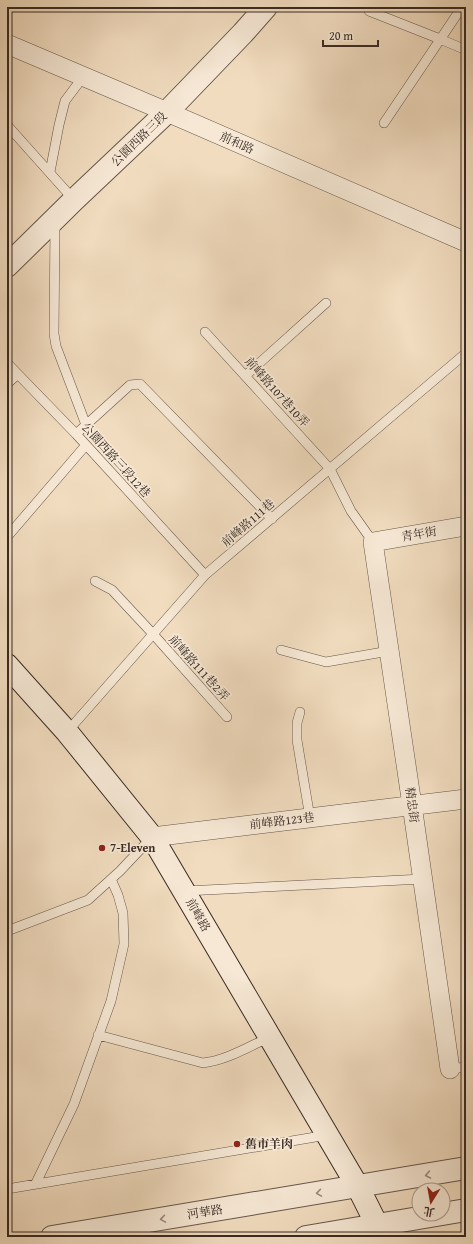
<svg xmlns="http://www.w3.org/2000/svg" width="473" height="1244" font-family="'Gentium Book Plus','Noto Serif TC',serif">
  <style>
    .lines { fill: none; stroke-linecap: round; stroke-linejoin: round }
    .service-casing { stroke: #67564a; stroke-width: 10 }
    .minor-casing { stroke: #67564a; stroke-width: 20 }
    .tertiary-casing { stroke: #67564a; stroke-width: 24 }
    .secondary-casing { stroke: #392a23; stroke-width: 24 }
    .service { stroke: #f6e8d5; stroke-width: 9 }
    .minor { stroke: #f6e8d5; stroke-width: 19 }
    .tertiary { stroke: #f6e8d5; stroke-width: 22 }
    .secondary { stroke: #f6e8d5; stroke-width: 22 }
    .oneway { stroke: #98897c }
    .poi-dot { fill: #8f2418; stroke: #f6e8d5; stroke-width: 1.5 }
    .labels { text-anchor: middle; stroke-width: 3.5; stroke-linejoin: round; paint-order: stroke }
    .street-label { font-size: 12px; fill: #392a23; stroke: #f6e8d5 }
    .poi-label { font-size: 12px; font-weight: bold; fill: #392a23; stroke: #f6e8d5; text-anchor: start }
  </style>
  <rect width="100%" height="100%" fill="#f1dcbf"/>
  <filter id="stains"><feTurbulence type="fractalNoise" baseFrequency=".005" numOctaves="4"/><feColorMatrix values="0 0 0 0 .2 0 0 0 0 .09 0 0 0 0 .02 0 0 0 .5 -.17"/></filter>
  <radialGradient id="worn" r=".72"><stop offset=".6" stop-color="#630" stop-opacity="0"/><stop offset="1" stop-color="#630" stop-opacity=".3"/></radialGradient>
  <g class="lines">
    <defs>
      <path id="service" d="M369,11L440,39L466,50
        M384,123L462,7
        M7,125L74,200
        M50,172L59,125L65,101L83,77
        M55,222L54,334L56,346L86,425
        M205,332L330,469L351,511L373,542
        M7,363L76,434L205,575
        M245,376L326,303
        M7,384L18,374
        M76,434L130,385L140,384L272,519
        M7,537L86,445
        M95,581L112,590L153,634L227,717
        M281,650L326,662L389,651
        M300,712L297,723V740L310,818
        M67,732L205,575L466,353
        M185,891L423,879
        M7,931L88,900L120,871L152,837
        M98,1035L203,1063C227,1060 248,1047 270,1037
        M450,1069L466,1067
        M36,1183L74,1104L111,1001L124,944L123,913L118,895L111,879
        M7,1189L327,1135"/>
      <path id="minor" d="M7,44L167,112L466,242
        M152,837L466,799
        M450,1069L412,805L373,542L466,526"/>
      <path id="tertiary" d="M7,266L74,200L167,112L243,33L266,7
        M52,1237L466,1168
        M306,1237L466,1210"/>
      <path id="secondary" d="M7,665L67,732L152,837L358,1187L383,1237"/>
    </defs>
    <use href="#service" class="service-casing"/>
    <use href="#minor" class="minor-casing"/>
    <use href="#tertiary" class="tertiary-casing"/>
    <use href="#secondary" class="secondary-casing"/>
    <use href="#service" class="service"/>
    <use href="#minor" class="minor"/>
    <use href="#tertiary" class="tertiary"/>
    <use href="#secondary" class="secondary"/>
  </g>
  <defs><path id="oneway-chevron" d="M-2-3.5L2.5 0L-2 3.5" fill="none" stroke-width="1.6" stroke-linecap="round" stroke-linejoin="round"/></defs>
  <g class="oneway">
    <use href="#oneway-chevron" transform="translate(428 1175) rotate(170)"/>
    <use href="#oneway-chevron" transform="translate(319 1193) rotate(171)"/>
    <use href="#oneway-chevron" transform="translate(163 1219) rotate(171)"/>
  </g>
  <g class="poi-dot">
    <circle cx="102" cy="848" r="4"/>
    <circle cx="237" cy="1144" r="4"/>
  </g>
  <g class="labels">
    <g class="street-label">
      <text transform="translate(139 139) rotate(-44)" y="4">公園西路三段</text>
      <text transform="translate(237 143) rotate(24)" y="4">前和路</text>
      <text transform="translate(277 392) rotate(48)" y="4">前峰路107巷10弄</text>
      <text transform="translate(116 460) rotate(48)" y="4">公園西路三段12巷</text>
      <text transform="translate(248 523) rotate(-41)" y="4">前峰路111巷</text>
      <text transform="translate(419 534) rotate(-10)" y="4">青年街</text>
      <text transform="translate(199 668) rotate(48)" y="4">前峰路111巷2弄</text>
      <text transform="translate(412 805) rotate(82)" y="4">精忠街</text>
      <text transform="translate(282 821) rotate(-7)" y="4">前峰路123巷</text>
      <text transform="translate(198 915) rotate(60)" y="4">前峰路</text>
      <text transform="translate(205 1212) rotate(-9)" y="4">河華路</text>
    </g>
    <g class="poi-label">
      <text x="110" y="852">7-Eleven</text>
      <text x="245" y="1148">舊市羊肉</text>
    </g>
  </g>
  <rect width="473" height="1244" fill="none" stroke="#f1dcbf" stroke-width="24"/>
  <rect x="8" y="8" width="457" height="1228" fill="none" stroke="#392a23" stroke-width="2"/>
  <rect x="12" y="12" width="449" height="1220" fill="none" stroke="#392a23"/>
  <g transform="translate(431 1202) rotate(191)"><circle r="19" fill="#f6e8d5" stroke="#aa9c8e"/>
  <path d="M0-3L7 15L0 10L-7 15Z" fill="#8f2418"/>
  <text y="-6" font-size="11" font-weight="bold" text-anchor="middle" fill="#392a23">北</text>
  </g>
  <path d="M323 40v6h55v-6" fill="none" stroke="#392a23" stroke-width="2"/>
  <text x="329" y="40" font-size="12" fill="#392a23" stroke="#f6e8d5" stroke-width="3" paint-order="stroke">20 m</text>
  <rect width="100%" height="100%" filter="url(#stains)"/>
  <rect width="100%" height="100%" fill="url(#worn)"/>
</svg>
